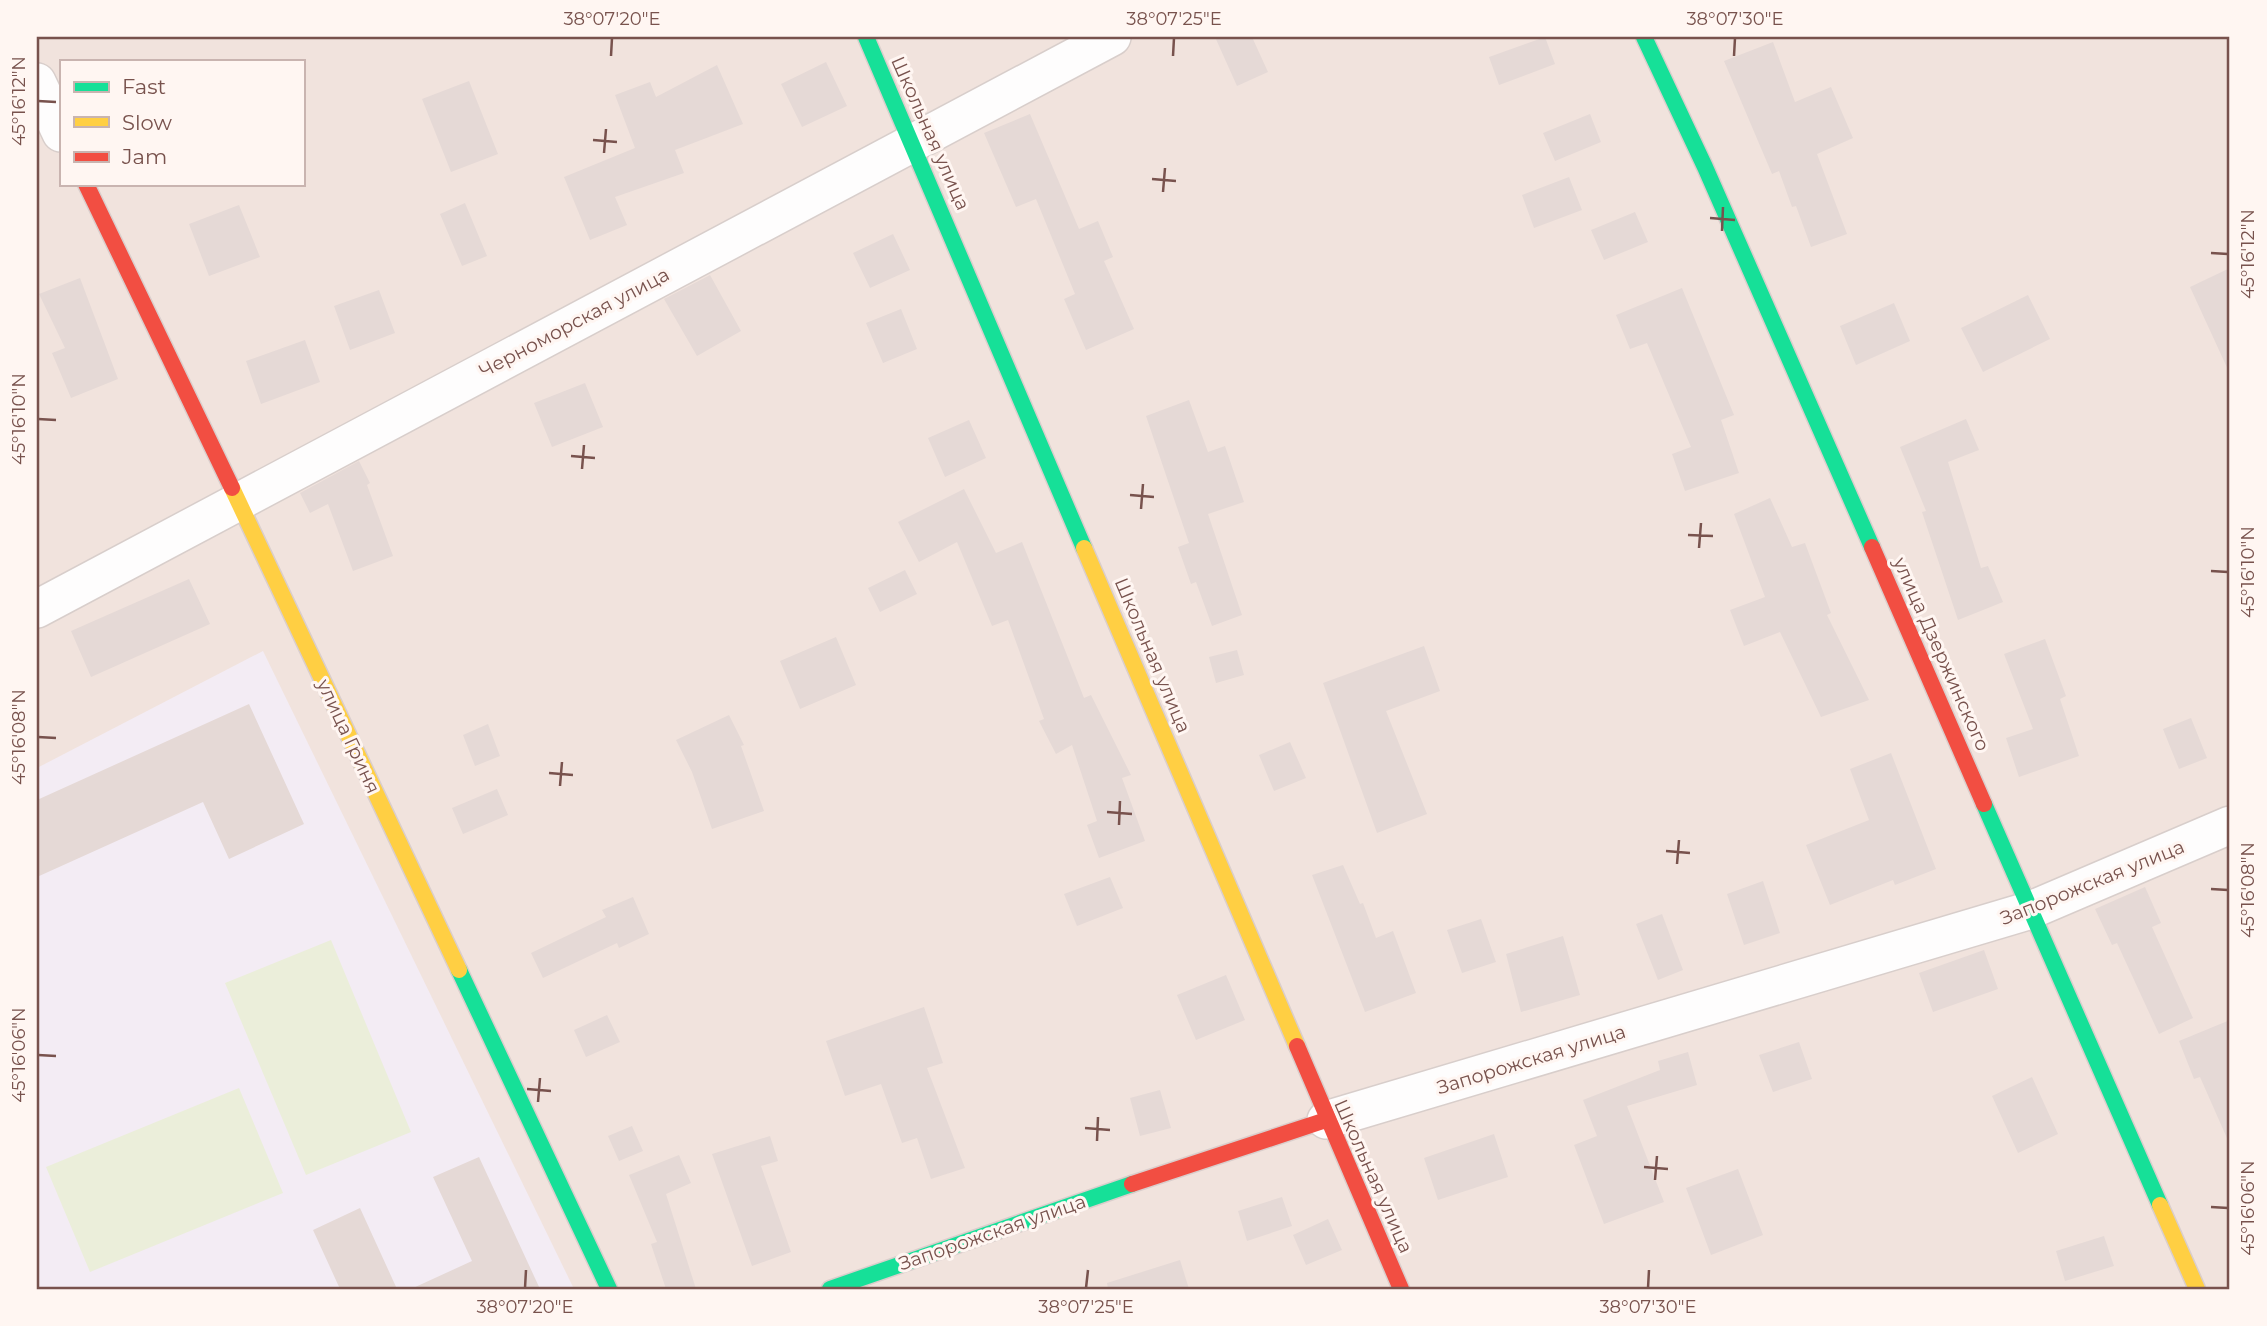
<svg xmlns="http://www.w3.org/2000/svg" width="2267" height="1326" font-family="Montserrat,sans-serif">
  <style>
    .residential { fill: #f1e3dd; fill-rule: evenodd }
    .education { fill: #f3ecf4 }
    .pitch { fill: #ebeeda }
    .building { fill: #e5d9d6 }
    .lines { fill: none; stroke-linecap: round; stroke-linejoin: round }
    .street-casing { stroke: #d8cecb; stroke-width: 40 }
    .fast-casing { stroke: #dacecc; stroke-width: 19 }
    .slow-casing { stroke: #dacecc; stroke-width: 19 }
    .jam-casing { stroke: #dacecc; stroke-width: 19 }
    .street { stroke: #fefdfd; stroke-width: 37 }
    .fast { stroke: #16e098; stroke-width: 16 }
    .slow { stroke: #ffcf43; stroke-width: 16 }
    .jam { stroke: #f24e42; stroke-width: 16 }
    .ticks { fill: none; stroke: #78524d; stroke-width: 2.5 }
    .labels { text-anchor: middle; stroke-width: 6; stroke-linejoin: round; paint-order: stroke }
    .street-label { font-size: 19px; fill: #78524d; stroke: #fff6f2 }
    .neatline { fill: none; stroke: #78524d; stroke-width: 2.5 }
    .ticks-label { font-size: 18px; text-anchor: middle; fill: #78524d }
  </style>
  <rect width="100%" height="100%" fill="#f9f2ef"/>
  <path class="residential" d="M37,37H2230V1289H37ZM61,61H303V184H61Z"/>
  <path class="education" d="M263,651L574,1289H37V768Z"/>
  <path class="pitch" d="M331,940L411,1132L306,1175L225,983Z
    M239,1088L283,1193L90,1272L46,1167Z"/>
  <path class="building" d="M1215,37H1252L1268,72L1237,86Z
    M1545,37L1555,64L1499,85L1489,57Z
    M1773,42L1795,102L1831,87L1853,138L1817,154L1847,234L1811,247L1796,206L1792,207L1779,171L1772,174L1724,61Z
    M826,62L847,106L802,127L781,84Z
    M717,65L743,124L675,150L684,173L615,197L627,225L590,240L564,177L635,148L615,95L650,82L656,97Z
    M469,81L498,154L451,172L422,99Z
    M1030,114L1079,229L1098,221L1113,257L1104,261L1134,329L1086,350L1064,299L1075,294L1036,199L1016,207L984,133Z
    M1590,114L1601,142L1555,161L1543,133Z
    M1569,177L1582,210L1534,228L1522,195Z
    M465,203L487,256L462,266L440,214Z
    M239,205L260,257L209,276L189,224Z
    M1635,212L1648,242L1604,260L1591,230Z
    M893,234L910,270L870,288L853,253Z
    M2230,268V374L2190,287Z
    M710,275L741,331L697,356L664,299Z
    M80,278L118,379L71,398L52,353L65,348L39,294Z
    M1682,288L1734,415L1721,420L1739,473L1685,491L1672,454L1691,447L1647,343L1630,349L1616,315Z
    M379,290L395,333L350,350L334,306Z
    M2028,295L2050,339L1983,372L1961,328Z
    M1894,303L1910,341L1856,365L1840,326Z
    M901,309L917,349L883,363L866,323Z
    M305,340L320,382L261,404L246,361Z
    M585,383L603,427L552,447L534,403Z
    M1189,400L1208,452L1225,446L1244,502L1208,514L1242,615L1212,626L1196,582L1191,584L1178,547L1189,543L1146,416Z
    M1966,419L1979,450L1948,462L1981,568L1988,566L2003,602L1958,620L1922,512L1926,511L1900,447Z
    M969,420L986,458L945,477L928,438Z
    M359,461L370,483L367,485L393,556L353,571L328,504L310,513L300,493Z
    M964,489L996,553L1022,542L1084,698L1091,695L1131,775L1122,778L1145,841L1099,858L1087,825L1097,821L1072,745L1056,754L1039,721L1044,719L1008,620L992,626L957,542L919,562L898,522Z
    M1770,498L1792,547L1805,543L1831,613L1827,615L1869,700L1821,717L1780,632L1744,646L1730,610L1765,597L1734,514Z
    M905,570L917,594L880,612L868,588Z
    M189,579L210,624L91,677L71,631Z
    M836,637L856,685L800,709L780,661Z
    M2045,639L2066,696L2060,699L2079,756L2019,777L2006,738L2033,729L2004,654Z
    M1424,646L1440,691L1386,711L1427,814L1377,833L1323,683Z
    M1237,650L1244,675L1216,683L1209,657Z
    M249,704L304,824L229,859L203,802L37,877V800Z
    M729,715L744,745L741,746L764,811L712,829L692,772L676,740Z
    M2191,718L2207,758L2179,769L2163,729Z
    M488,724L500,756L475,766L463,735Z
    M1290,742L1306,778L1274,791L1259,755Z
    M1891,753L1936,869L1895,885L1893,880L1830,905L1806,845L1869,820L1850,769Z
    M497,789L508,815L463,834L452,808Z
    M1343,865L1360,904L1363,903L1376,938L1393,931L1416,993L1365,1012L1312,875Z
    M1110,877L1123,908L1077,926L1064,894Z
    M1763,881L1780,933L1744,945L1727,894Z
    M2145,887L2161,923L2152,927L2193,1018L2159,1034L2117,943L2112,945L2095,909Z
    M633,897L649,934L619,948L617,943L543,978L531,953L606,917L602,910Z
    M1662,914L1683,970L1658,980L1636,924Z
    M1481,919L1496,962L1462,973L1447,930Z
    M1563,936L1580,995L1521,1012L1506,954Z
    M1984,950L1998,989L1933,1012L1919,973Z
    M1226,975L1245,1020L1196,1040L1177,995Z
    M924,1007L943,1063L927,1068L965,1168L931,1179L917,1138L902,1143L881,1084L845,1096L826,1041Z
    M607,1015L620,1042L586,1057L574,1030Z
    M2230,1020V1145L2200,1077L2194,1079L2179,1041Z
    M1799,1042L1812,1079L1773,1092L1759,1055Z
    M1688,1052L1697,1085L1627,1106L1664,1202L1604,1224L1574,1145L1597,1136L1583,1100L1660,1070L1658,1061Z
    M2032,1077L2058,1134L2018,1153L1992,1096Z
    M1160,1090L1171,1128L1140,1136L1130,1098Z
    M632,1126L643,1151L619,1161L608,1136Z
    M1494,1134L1508,1177L1438,1200L1424,1158Z
    M770,1136L778,1161L761,1166L791,1252L752,1266L712,1154Z
    M679,1155L691,1183L666,1194L696,1289H666L651,1244L657,1242L629,1175Z
    M479,1157L540,1289H411L472,1261L433,1177Z
    M1738,1169L1763,1235L1711,1255L1686,1188Z
    M1282,1197L1292,1226L1247,1241L1238,1211Z
    M360,1208L397,1289H340L313,1230Z
    M1328,1219L1342,1250L1306,1265L1293,1235Z
    M2104,1236L2114,1266L2065,1281L2056,1251Z
    M1180,1260L1189,1289H1108L1107,1283Z"/>
  <g class="lines">
    <defs>
      <path id="street" d="M37,82L61,133
        M37,609L1112,37
        M1326,1120L2031,910L2230,825"/>
      <path id="fast" d="M866,37L1084,548
        M1644,37L1705,167L1872,547
        M1984,804L2160,1205
        M459,970L609,1289
        M830,1289L1132,1184"/>
      <path id="slow" d="M232,488L459,970
        M1084,548L1297,1046
        M2160,1205L2197,1289"/>
      <path id="jam" d="M86,184L232,488
        M1872,547L1984,804
        M1297,1046L1401,1289
        M1132,1184L1326,1120"/>
    </defs>
    <use href="#street" class="street-casing"/>
    <use href="#fast" class="fast-casing"/>
    <use href="#slow" class="slow-casing"/>
    <use href="#jam" class="jam-casing"/>
    <use href="#street" class="street"/>
    <use href="#fast" class="fast"/>
    <use href="#slow" class="slow"/>
    <use href="#jam" class="jam"/>
  </g>
  <path class="ticks" d="M611,56L612,38M1173,56L1174,38M1734,56L1735,38M38,101L56,102M593,140L617,142M604,153L606,129M1152,179L1176,181M1163,192L1165,168M1710,218L1735,220M1722,231L1723,207M2211,253L2228,254M38,419L56,420M571,456L595,458M582,469L584,445M1130,495L1154,497M1141,509L1143,484M1688,535L1713,536M1699,548L1701,523M2211,571L2228,572M38,737L56,738M549,773L573,775M560,786L562,762M1107,812L1132,814M1119,825L1120,801M1666,851L1690,853M1677,864L1679,840M2211,889L2228,890M38,1055L56,1056M527,1089L551,1091M538,1102L540,1078M1085,1128L1110,1130M1097,1141L1098,1117M1644,1167L1668,1169M1655,1180L1657,1156M2211,1207L2228,1208M525,1288L526,1270M1086,1288L1088,1270M1648,1288L1649,1270"/>
  <g class="labels">
    <g class="street-label">
      <text transform="translate(931 133) rotate(66)" y="7">Школьная улица</text>
      <text transform="translate(574 322) rotate(-28)" y="7">Черноморская улица</text>
      <text transform="translate(1942 654) rotate(66)" y="7">улица Дзержинского</text>
      <text transform="translate(1153 655) rotate(67)" y="7">Школьная улица</text>
      <text transform="translate(349 736) rotate(65)" y="7">улица Гриня</text>
      <text transform="translate(2092 882) rotate(-22)" y="7">Запорожская улица</text>
      <text transform="translate(1531 1059) rotate(-17)" y="7">Запорожская улица</text>
      <text transform="translate(1374 1176) rotate(66)" y="7">Школьная улица</text>
      <text transform="translate(992 1232) rotate(-19)" y="7">Запорожская улица</text>
    </g>
  </g>
  <rect width="2267" height="1326" fill="none" stroke="#fff6f2" stroke-width="77"/>
  <rect x="60" y="60" width="245" height="126" fill="#fff6f2" stroke="#c9b4b0" stroke-width="2"/>
  <rect x="74" y="82" width="35" height="10" fill="#16e098" stroke="#c9b4b0" stroke-width="2"/>
  <text x="122" y="94" font-size="21" fill="#78524d">Fast</text>
  <rect x="74" y="117" width="35" height="10" fill="#ffcf43" stroke="#c9b4b0" stroke-width="2"/>
  <text x="122" y="130" font-size="21" fill="#78524d">Slow</text>
  <rect x="74" y="152" width="35" height="10" fill="#f24e42" stroke="#c9b4b0" stroke-width="2"/>
  <text x="122" y="164" font-size="21" fill="#78524d">Jam</text>
  <rect x="38" y="38" width="2190" height="1250" class="neatline"/>
  <g class="ticks-label">
    <text x="612" y="25">38°07'20"E</text>
    <text x="1174" y="25">38°07'25"E</text>
    <text x="1735" y="25">38°07'30"E</text>
    <text transform="translate(19 101) rotate(-90)" y="6">45°16'12"N</text>
    <text transform="translate(2248 254) rotate(-90)" y="6">45°16'12"N</text>
    <text transform="translate(19 419) rotate(-90)" y="6">45°16'10"N</text>
    <text transform="translate(2248 572) rotate(-90)" y="6">45°16'10"N</text>
    <text transform="translate(19 737) rotate(-90)" y="6">45°16'08"N</text>
    <text transform="translate(2248 890) rotate(-90)" y="6">45°16'08"N</text>
    <text transform="translate(19 1055) rotate(-90)" y="6">45°16'06"N</text>
    <text transform="translate(2248 1208) rotate(-90)" y="6">45°16'06"N</text>
    <text x="525" y="1313">38°07'20"E</text>
    <text x="1086" y="1313">38°07'25"E</text>
    <text x="1648" y="1313">38°07'30"E</text>
  </g>
</svg>
